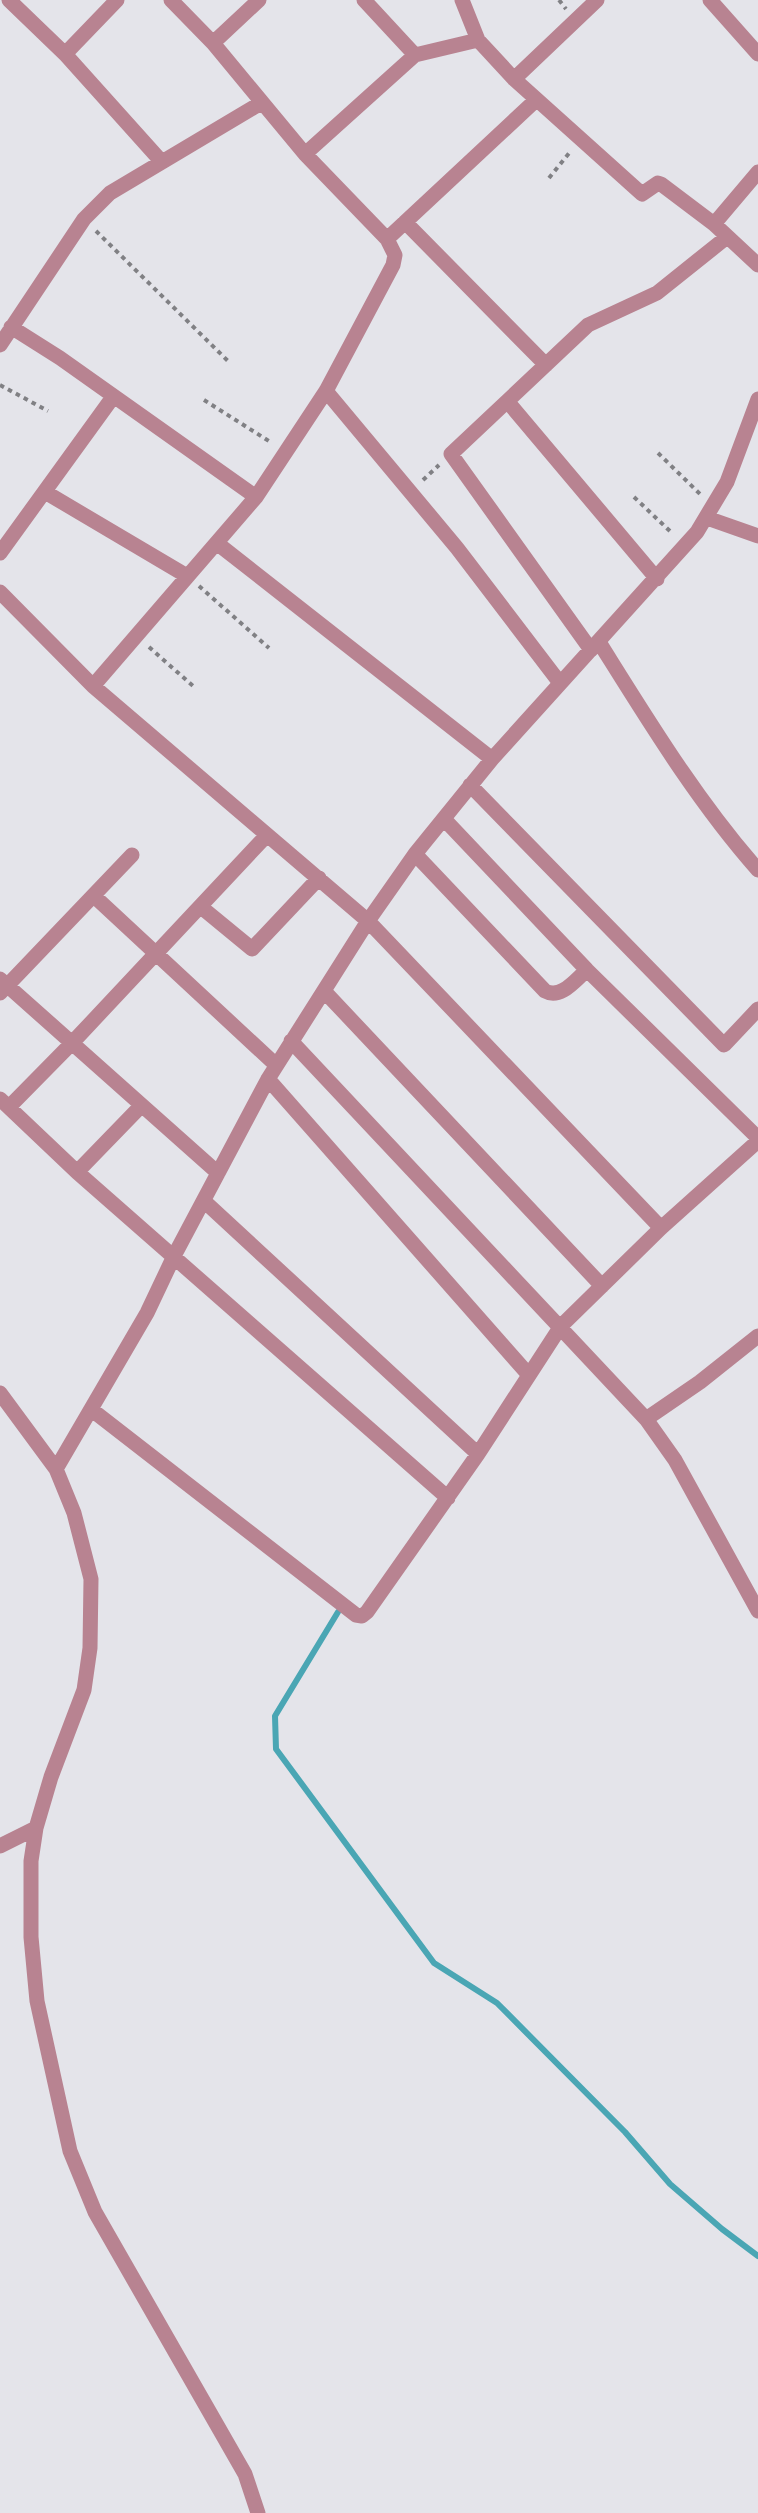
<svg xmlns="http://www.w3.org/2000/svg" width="758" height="2513" font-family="Mulish,sans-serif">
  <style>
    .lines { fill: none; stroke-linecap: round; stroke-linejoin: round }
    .stream { stroke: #4aa6b4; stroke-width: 6 }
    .path { stroke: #808084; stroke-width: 4; stroke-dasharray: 4.5 4.5; stroke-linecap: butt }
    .minor { stroke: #b88391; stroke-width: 15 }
  </style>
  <rect width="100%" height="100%" fill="#e4e4ea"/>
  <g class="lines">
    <path class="stream" d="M338,1612L275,1716L276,1749L434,1963L497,2003L625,2132L670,2184L722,2229L758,2256"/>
    <path class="path" d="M559,0L566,9
      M549,178L570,152
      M96,231L230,363
      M0,385L48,411
      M204,400L272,443
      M658,453L700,494
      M423,480L439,465
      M634,497L673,534
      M199,586L269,648
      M149,647L193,686"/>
    <path class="minor" d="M9,0L65,54L161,161
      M364,0L415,55
      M462,0L478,40L514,79L642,194L658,183L661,184L714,224L758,265
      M710,0L758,54
      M213,43L259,0
      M65,54L117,0
      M514,79L597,0
      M305,154L415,55L478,40
      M405,222L546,365
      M714,224L758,172
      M387,239L536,100
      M11,327L60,358L256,497
      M0,345L84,219L110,193L261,103
      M326,391L457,548L560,683
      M508,402L657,579
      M45,492L187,576
      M707,518L758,536
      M218,544L492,759
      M0,553L113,397
      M0,592L93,686L368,921L268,1079L174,1256L147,1313L56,1469L74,1513L91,1579L90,1648L84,1690L51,1777L36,1828L31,1861V1937L37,2001L70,2151L95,2212L245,2474L258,2513
      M599,642C648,720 697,801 758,870
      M591,650L451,454L588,325L657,293L727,237
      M93,686L256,497L326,391L393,265L395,255L387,239L305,154L213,43L171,0
      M470,785L724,1045L758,1009
      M444,819L587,970L758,1138
      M415,854L545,991C561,1000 576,979 587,970
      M94,896L276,1065
      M201,907L252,949L319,878
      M0,979L218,1173
      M324,991L602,1286
      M0,993L132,855
      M291,1041L646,1419L675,1460L758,1611
      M268,1079L528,1374
      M0,1099L77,1172L448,1498
      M9,1107L72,1043L267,835
      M77,1172L141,1106
      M204,1201L478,1454
      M661,1228L368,921L415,854L492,759L697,532L727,482L758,399
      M0,1393L56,1469
      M92,1410L356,1615L362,1616L367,1612L478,1454L561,1326L661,1228L758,1141
      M646,1419L700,1382L758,1336
      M0,1846L36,1828"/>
  </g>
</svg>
